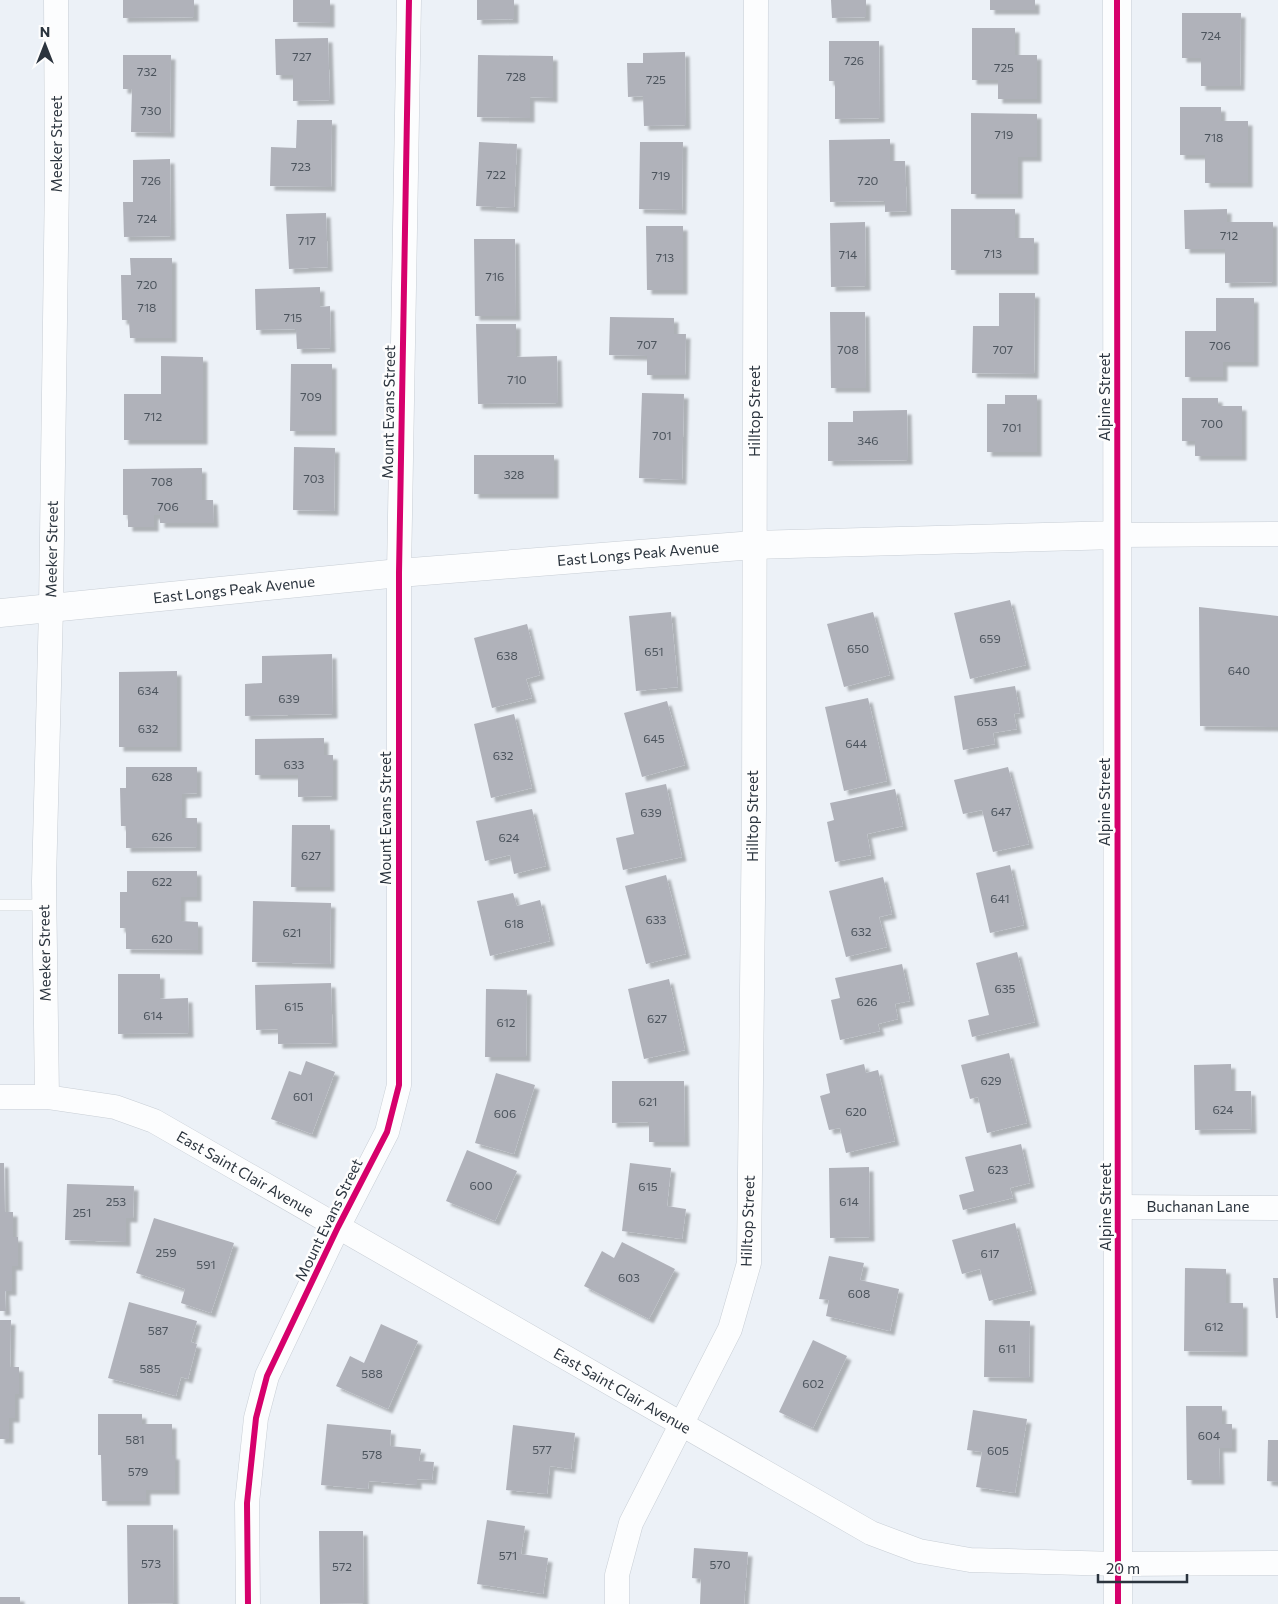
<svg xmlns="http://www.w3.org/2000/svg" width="1278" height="1604" font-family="Commissioner,sans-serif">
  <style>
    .building { fill: #b0b2ba; filter: url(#shadow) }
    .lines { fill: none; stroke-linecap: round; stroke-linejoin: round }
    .service-casing { stroke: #c8ced5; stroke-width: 12 }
    .minor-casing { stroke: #c8ced5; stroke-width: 25 }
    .tertiary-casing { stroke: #c8ced5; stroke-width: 29 }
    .service { stroke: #fcfdfe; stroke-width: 11 }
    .minor { stroke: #fcfdfe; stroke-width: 24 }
    .tertiary { stroke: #fcfdfe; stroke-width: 28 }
    .cycleway-casing { stroke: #fdfdfd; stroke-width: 9 }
    .cycleway { stroke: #d6006c; stroke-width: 6 }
    .labels { text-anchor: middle; stroke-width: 5; stroke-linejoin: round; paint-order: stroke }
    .number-label { font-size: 12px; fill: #4c545d }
    .street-label { font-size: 15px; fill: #2b343e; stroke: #fdfdfd }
  </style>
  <defs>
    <filter id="shadow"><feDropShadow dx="4.5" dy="4.5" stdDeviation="1" flood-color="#0004"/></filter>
  </defs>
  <rect width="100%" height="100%" fill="#ecf1f7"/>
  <path class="building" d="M123,0H194V17L123,18Z
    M293,0H330V23L293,22Z
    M477,0H514V19L477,20Z
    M831,0H866V17L832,18Z
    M990,0H1035V10H990Z
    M1182,13H1241L1240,86H1201V58H1182Z
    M972,28H1015V55H1037V99H998V80H972Z
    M328,38L330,100L293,101V75H276L275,39Z
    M829,41H879L880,118L835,119V81H829Z
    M685,52L686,125L644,126L643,96L628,97L627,63H643V53Z
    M123,55H171L170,133L131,132L132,89H123Z
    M478,55L553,56V98L530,97V118L477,117Z
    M1180,107H1221V121H1248V183H1205V155H1180Z
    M971,113L1037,114V157H1018V194H971Z
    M297,120H332L331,187L270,186L271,147L296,148Z
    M890,139V161H905L907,211L885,212V201L830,202L829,140Z
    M479,142L517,144L514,208L476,206Z
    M640,142H683L682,210L639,209Z
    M170,159L171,236L124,237L123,202H133V160Z
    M951,209H1015V238H1034V270H951Z
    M1227,209V222H1273V282L1225,283V249H1185L1184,210Z
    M326,213L328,267L289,269L286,214Z
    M865,222L866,286L831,287L830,223Z
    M646,226H683V290H647Z
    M474,239H515L516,316H475Z
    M130,258H172V338H130L129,320H122L121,275H131Z
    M320,287V307L330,306L331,348L297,349L296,329L256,330L255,289Z
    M999,293H1035L1034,374L972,373L973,326H999Z
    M1216,298H1254V362H1223V377H1185V331H1216Z
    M830,312H865L866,388H831Z
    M610,317L674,318V334H686L685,375H647V356L609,355Z
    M476,324H516V357L557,356L558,403L478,404Z
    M161,356L203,357V440H124V394H161Z
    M291,364H332V431H290Z
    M642,393L684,394L682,480L639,478Z
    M1005,395H1037V452H987V404H1005Z
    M1182,398H1218V406H1242V456H1195V441H1182Z
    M907,410L908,460L828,461V422H853V411Z
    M294,447L335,448L334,511L293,510Z
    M474,455H554V494H474Z
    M202,468V500H213L214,523H160V515H154V527H128V515H123V469Z
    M1010,600L1026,665L970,679L954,613Z
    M1199,607L1278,616V727L1200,726Z
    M671,612L678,687L636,691L629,616Z
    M873,612L890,675L844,687L827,624Z
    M527,624L540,675L526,679L532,698L492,708L474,638Z
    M332,654L333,714L245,716V684L262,683V656Z
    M177,671V747H119V672Z
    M1015,686L1020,713L1014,714L1017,729L993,733L995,744L963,750L954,696Z
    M868,698L887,781L844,791L825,707Z
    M667,701L685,765L642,777L624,713Z
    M514,714L532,788L491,798L474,724Z
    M324,738V755H333V796L298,797V775H255V739Z
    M126,767H197V793L182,794V818H197V847L126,848V826H121L120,788H126Z
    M1008,767L1029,844L993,852L982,810L963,814L954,780Z
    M666,784L682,857L623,870L616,838L634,834L625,793Z
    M895,789L903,826L867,834L871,855L835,862L827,822L834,820L830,803Z
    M532,809L546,866L514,874L510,855L485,861L476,821Z
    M292,825H330V887H291Z
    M1010,865L1024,925L990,933L976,873Z
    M127,871H197V897H181V921L198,922V950L126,949V928H120V892H127Z
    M666,875L686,954L646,964L625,886Z
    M883,877L892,914L879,917L887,947L846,957L829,891Z
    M513,893L517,906L540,900L550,941L490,956L477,901Z
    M253,901L331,903L330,964L252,962Z
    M1017,952L1035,1022L972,1037L968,1020L989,1015L976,963Z
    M902,964L910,1001L895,1004L898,1019L878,1024L880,1031L840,1040L831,1000L840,998L835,978Z
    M118,974H160V999L188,998L189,1033L118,1034Z
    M669,979L685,1050L644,1059L628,989Z
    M331,983L333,1043L278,1044V1029L256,1030L255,985Z
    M486,989L527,990L526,1057H485Z
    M1009,1053L1027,1123L987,1133L978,1097L970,1099L961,1065Z
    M306,1061L335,1072L312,1134L271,1119L289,1071L301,1075Z
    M864,1064L866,1073L878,1070L895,1141L846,1153L840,1128L829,1130L820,1096L830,1093L826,1074Z
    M1231,1064V1091H1251L1252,1129L1195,1130L1194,1065Z
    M496,1073L535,1085L514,1154L475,1143Z
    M612,1081H684L685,1142H649V1122L612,1123Z
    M1021,1144L1030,1183L1010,1188L1013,1198L963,1210L959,1195L974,1191L965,1157Z
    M467,1150L517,1171L495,1221L446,1201Z
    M0,1163H4L5,1212H13V1237H18V1266H12V1291H5L6,1311H0Z
    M630,1163L671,1168L667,1206L686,1209L682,1239L622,1231Z
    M869,1167L870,1237L830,1238L829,1168Z
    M67,1184L134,1186L133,1218H126V1242L65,1240Z
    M154,1218L234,1243L211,1313L181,1303L185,1289L136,1273Z
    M1015,1223L1032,1290L989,1301L980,1269L962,1274L952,1240Z
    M622,1242L675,1269L649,1319L584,1286L602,1251L614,1258Z
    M829,1256L864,1263L860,1280L899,1289L890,1331L826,1316L829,1300L819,1299Z
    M1185,1268L1226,1269V1303H1243V1352L1184,1351Z
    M1273,1278H1278V1318H1276Z
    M129,1302L197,1321L191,1342L197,1344L188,1379L181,1377L176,1396L108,1378Z
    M0,1320H11L10,1367H19V1394H15V1418H9V1439H0Z
    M985,1320L1030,1321L1029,1378L984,1377Z
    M381,1324L418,1341L388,1409L336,1386L350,1356L364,1363Z
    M813,1340L847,1356L813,1428L779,1412Z
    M1186,1406H1222V1424H1232V1448H1219L1220,1480H1187Z
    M973,1410L1027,1419L1015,1493L976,1487L982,1452L967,1450Z
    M98,1414H142V1424H172V1455H175V1490H146V1501H102L101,1455H98Z
    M327,1424L391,1430L390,1446L421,1449L419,1461L434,1462L432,1480L417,1479V1485L369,1481L368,1489L321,1485Z
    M513,1425L575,1433L571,1469L550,1466L547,1494L506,1490Z
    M1268,1440H1278V1482L1267,1481Z
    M487,1520L525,1526L521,1554L548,1558L543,1594L477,1584Z
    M127,1525H173L174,1603L128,1604Z
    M319,1531H363L364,1603L320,1604Z
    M694,1548L748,1552L744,1604H700L701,1579L692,1578Z
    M0,1597H20V1604H0Z"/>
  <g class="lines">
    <defs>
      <path id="service" d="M0,905H45"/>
      <path id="minor" d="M1118,535L1278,534
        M0,1097H47L115,1107L154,1121L871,1533L919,1551L970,1560L1118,1564L1278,1563
        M47,1097L44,881L51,608L57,177L56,0
        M1118,1207L1278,1208
        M248,1604L247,1503L256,1418L267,1376L338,1227L387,1132L399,1085V573L409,0
        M617,1604V1575L631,1523L730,1329L749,1263L754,809L756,0"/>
      <path id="tertiary" d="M1117,0L1118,1604
        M0,613L399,573L754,545L1118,535"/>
    </defs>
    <use href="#service" class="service-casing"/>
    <use href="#minor" class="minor-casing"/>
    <use href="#tertiary" class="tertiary-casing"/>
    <use href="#service" class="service"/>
    <use href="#minor" class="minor"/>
    <use href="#tertiary" class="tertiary"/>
    <defs>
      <path id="cycleway" d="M1117,0L1118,1604
        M248,1604L247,1503L256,1418L267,1376L338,1227L387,1132L399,1085V573L409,0"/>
    </defs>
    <use href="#cycleway" class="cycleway-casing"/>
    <use href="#cycleway" class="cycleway"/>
  </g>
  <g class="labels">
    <g class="number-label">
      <text x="1211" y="40">724</text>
      <text x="302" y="61">727</text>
      <text x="854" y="65">726</text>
      <text x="1004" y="72">725</text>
      <text x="147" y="76">732</text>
      <text x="516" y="81">728</text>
      <text x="656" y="84">725</text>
      <text x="151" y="115">730</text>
      <text x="1004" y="139">719</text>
      <text x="1214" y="142">718</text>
      <text x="301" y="171">723</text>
      <text x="496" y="179">722</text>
      <text x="661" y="180">719</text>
      <text x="151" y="185">726</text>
      <text x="868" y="185">720</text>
      <text x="147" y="223">724</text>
      <text x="1229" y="240">712</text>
      <text x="307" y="245">717</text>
      <text x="993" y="258">713</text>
      <text x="848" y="259">714</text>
      <text x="665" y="262">713</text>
      <text x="495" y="281">716</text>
      <text x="147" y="289">720</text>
      <text x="147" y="312">718</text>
      <text x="293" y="322">715</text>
      <text x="647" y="349">707</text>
      <text x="1220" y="350">706</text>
      <text x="848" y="354">708</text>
      <text x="1003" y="354">707</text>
      <text x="517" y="384">710</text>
      <text x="311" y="401">709</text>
      <text x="153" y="421">712</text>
      <text x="1212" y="428">700</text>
      <text x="1012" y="432">701</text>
      <text x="662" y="440">701</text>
      <text x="868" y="445">346</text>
      <text x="514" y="479">328</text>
      <text x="314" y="483">703</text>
      <text x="162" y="486">708</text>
      <text x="168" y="511">706</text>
      <text x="990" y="643">659</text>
      <text x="858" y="653">650</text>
      <text x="654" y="656">651</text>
      <text x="507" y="660">638</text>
      <text x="1239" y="675">640</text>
      <text x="148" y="695">634</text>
      <text x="289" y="703">639</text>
      <text x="987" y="726">653</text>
      <text x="148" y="733">632</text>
      <text x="654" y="743">645</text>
      <text x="856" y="748">644</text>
      <text x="503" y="760">632</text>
      <text x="294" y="769">633</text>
      <text x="162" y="781">628</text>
      <text x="1001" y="816">647</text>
      <text x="651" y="817">639</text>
      <text x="162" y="841">626</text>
      <text x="509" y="842">624</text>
      <text x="311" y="860">627</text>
      <text x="162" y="886">622</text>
      <text x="1000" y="903">641</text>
      <text x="656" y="924">633</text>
      <text x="514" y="928">618</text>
      <text x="861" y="936">632</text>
      <text x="292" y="937">621</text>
      <text x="162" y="943">620</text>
      <text x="1005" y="993">635</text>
      <text x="867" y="1006">626</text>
      <text x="294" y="1011">615</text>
      <text x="153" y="1020">614</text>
      <text x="657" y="1023">627</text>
      <text x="506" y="1027">612</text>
      <text x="991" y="1085">629</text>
      <text x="303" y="1101">601</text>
      <text x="648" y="1106">621</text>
      <text x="1223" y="1114">624</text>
      <text x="856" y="1116">620</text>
      <text x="505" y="1118">606</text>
      <text x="998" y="1174">623</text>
      <text x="481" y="1190">600</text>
      <text x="648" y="1191">615</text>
      <text x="116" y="1206">253</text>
      <text x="849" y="1206">614</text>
      <text x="82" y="1217">251</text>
      <text x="166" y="1257">259</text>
      <text x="990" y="1258">617</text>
      <text x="206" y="1269">591</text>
      <text x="629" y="1282">603</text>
      <text x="859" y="1298">608</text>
      <text x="1214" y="1331">612</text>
      <text x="158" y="1335">587</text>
      <text x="1007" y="1353">611</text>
      <text x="150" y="1373">585</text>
      <text x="372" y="1378">588</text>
      <text x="813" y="1388">602</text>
      <text x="1209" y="1440">604</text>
      <text x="135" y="1444">581</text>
      <text x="542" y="1454">577</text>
      <text x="998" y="1455">605</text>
      <text x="372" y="1459">578</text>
      <text x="138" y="1476">579</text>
      <text x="508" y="1560">571</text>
      <text x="151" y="1568">573</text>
      <text x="720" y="1569">570</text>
      <text x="342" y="1571">572</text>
    </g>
    <g class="street-label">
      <text transform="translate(57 144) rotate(-90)" y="5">Meeker Street</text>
      <text transform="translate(1105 397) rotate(-90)" y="5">Alpine Street</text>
      <text transform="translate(755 411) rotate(-90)" y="5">Hilltop Street</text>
      <text transform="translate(389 412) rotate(-89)" y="5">Mount Evans Street</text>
      <text transform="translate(52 549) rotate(-89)" y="5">Meeker Street</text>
      <text transform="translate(638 554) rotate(-5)" y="5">East Longs Peak Avenue</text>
      <text transform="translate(234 590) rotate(-6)" y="5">East Longs Peak Avenue</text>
      <text transform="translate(1105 802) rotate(-90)" y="5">Alpine Street</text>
      <text transform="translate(753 816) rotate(-90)" y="5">Hilltop Street</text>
      <text transform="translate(386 818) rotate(-90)" y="5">Mount Evans Street</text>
      <text transform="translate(45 953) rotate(-91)" y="5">Meeker Street</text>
      <text transform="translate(245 1174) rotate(30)" y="5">East Saint Clair Avenue</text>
      <text transform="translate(1106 1207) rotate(-90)" y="5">Alpine Street</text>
      <text x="1198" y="1212">Buchanan Lane</text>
      <text transform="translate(329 1220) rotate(-64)" y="5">Mount Evans Street</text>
      <text transform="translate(748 1221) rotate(-88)" y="5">Hilltop Street</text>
      <text transform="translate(622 1391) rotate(30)" y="5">East Saint Clair Avenue</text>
    </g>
  </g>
  <g transform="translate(45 45)" stroke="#fdfdfd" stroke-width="4" paint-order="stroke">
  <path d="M0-4L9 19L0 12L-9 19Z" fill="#2b343e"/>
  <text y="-8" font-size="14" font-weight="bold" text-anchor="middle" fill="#2b343e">N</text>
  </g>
  <path d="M1098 1574v8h89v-8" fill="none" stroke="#2b343e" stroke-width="2.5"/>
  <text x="1106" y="1574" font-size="15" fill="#2b343e" stroke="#fdfdfd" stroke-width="4" paint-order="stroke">20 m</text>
</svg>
